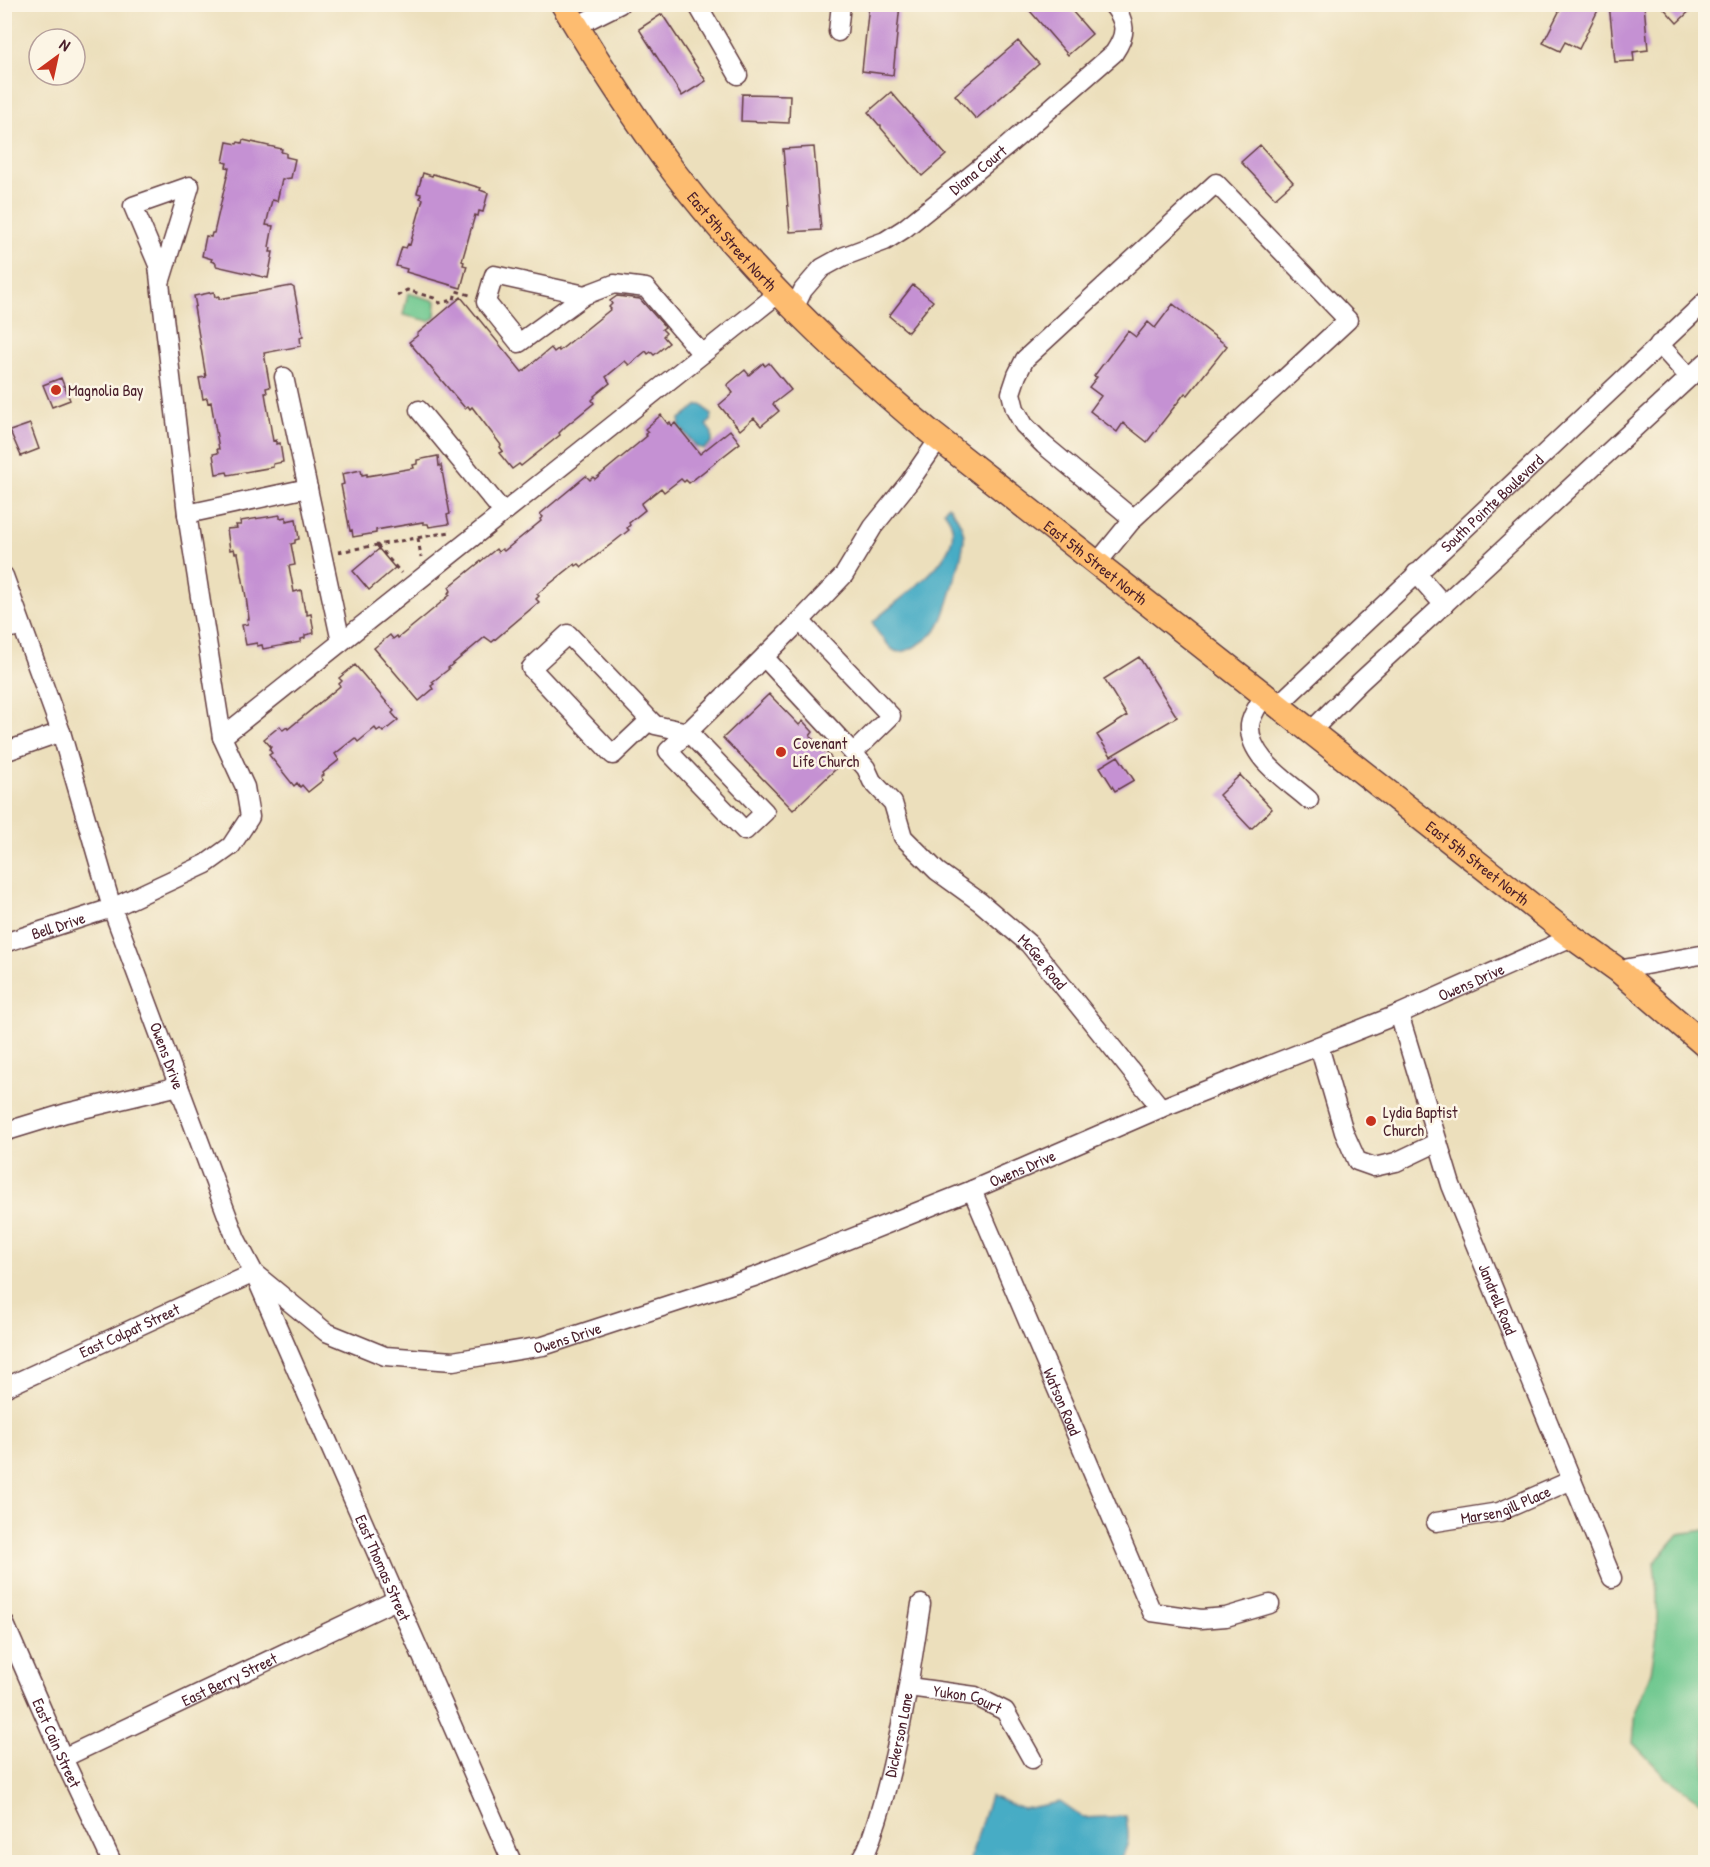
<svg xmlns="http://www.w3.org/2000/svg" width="1710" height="1867" font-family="'Patrick Hand',sans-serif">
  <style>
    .green { fill: #6ec88f; stroke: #5c745d; stroke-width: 1.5 }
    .water { fill: #46acc5; stroke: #486678; stroke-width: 1.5 }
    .building { fill: #c591d3 }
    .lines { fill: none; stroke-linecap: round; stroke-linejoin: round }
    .minor-casing { stroke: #623c41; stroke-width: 21 }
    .major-casing { stroke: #623c41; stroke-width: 27 }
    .path { stroke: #623c41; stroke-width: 3; stroke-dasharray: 4.5 4.5; stroke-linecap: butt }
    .minor { stroke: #fff; stroke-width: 18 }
    .major { stroke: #fdbc70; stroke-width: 24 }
    .poi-dot { fill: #c8321e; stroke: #fcf5e5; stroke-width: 2 }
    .labels { text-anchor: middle; stroke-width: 5; stroke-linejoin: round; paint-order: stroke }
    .street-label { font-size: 16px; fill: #4a1f2b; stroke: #fcf5e5 }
    .poi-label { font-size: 16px; fill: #4a1f2b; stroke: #fcf5e5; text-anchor: start }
  </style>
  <rect width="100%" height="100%" fill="#fcf5e5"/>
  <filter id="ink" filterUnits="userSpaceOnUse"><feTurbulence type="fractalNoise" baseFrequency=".0167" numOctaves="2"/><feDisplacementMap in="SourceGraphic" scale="12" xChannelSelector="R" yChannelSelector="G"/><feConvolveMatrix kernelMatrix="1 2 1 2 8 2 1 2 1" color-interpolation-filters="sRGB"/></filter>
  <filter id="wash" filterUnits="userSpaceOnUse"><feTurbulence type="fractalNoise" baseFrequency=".008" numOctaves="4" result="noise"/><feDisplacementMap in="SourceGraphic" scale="24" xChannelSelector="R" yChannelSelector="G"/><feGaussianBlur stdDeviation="1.35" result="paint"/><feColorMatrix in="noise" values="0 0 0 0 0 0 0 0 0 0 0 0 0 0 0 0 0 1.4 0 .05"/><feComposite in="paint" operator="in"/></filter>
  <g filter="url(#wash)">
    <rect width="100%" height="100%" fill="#ecdfbc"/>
    <path class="green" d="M408,293L436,301L435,317L429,321L403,315Z
      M1705,1530H1706L1705,1805L1666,1777L1633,1743L1636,1711L1651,1672L1657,1634V1593L1654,1563L1679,1534Z"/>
    <path class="water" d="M698,405H702L711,414V421L706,425L712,433V442L704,449L697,447L679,426L680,419Z
      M948,505C955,514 964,526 964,538C964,551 945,618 938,628C931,637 906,656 895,651C891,649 888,645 885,641C880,635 874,630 873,622C895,600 964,560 951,523C950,519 947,515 944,511Z
      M990,1796L1023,1809L1060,1802L1083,1818L1126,1816C1129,1837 1131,1844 1118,1862H969Z"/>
    <g id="blocks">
      <path class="building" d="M869,4H900L893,75L862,71Z
        M1024,4H1066L1092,34L1068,55Z
        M1563,4H1601L1579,49L1565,42L1560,51L1543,43Z
        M1609,4H1644L1648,50L1633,52L1634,61L1615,62Z
        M1660,4H1697L1677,23Z
        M662,14L706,81L682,96L639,29Z
        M1018,41L1039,64L976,119L955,95Z
        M891,92L946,155L922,176L881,128V125H879L868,112Z
        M742,94L790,95L789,123L741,121Z
        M243,140L282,149L281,152L286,153V157L295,159L291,178L282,179L277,201L272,200L266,225L273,226L269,247L271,248L270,252H273L268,278L216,266V263L211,261L212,259L202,256L206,236L211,237L212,233H214L229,168L226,167L227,163L223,162L227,142L237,144L238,142L242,143Z
        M1260,145L1293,182L1275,198L1241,162Z
        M814,147L821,230L790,232L783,149Z
        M423,173L432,176L433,174L481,188L480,190L488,193L483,212L479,211L478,216L475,215L462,261L464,262L463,265L467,266L461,288L406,272L407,269L396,266L402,247L406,248L408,244L410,245L423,199L420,198L421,194L417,193Z
        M913,285L933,301L908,332L889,316Z
        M291,286L294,288L303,336L300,337L301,346L264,353L270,387L266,388L267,393H265L273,441L276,440V444L280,443L283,462L273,464V467L228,475L227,472L216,474L213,454L218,453L217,449H219L211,402L208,403L207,398L203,399L199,378L206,377L194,307L196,306L194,296L214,292L215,297L219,296V299Z
        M617,296L640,299L665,327L662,329L666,333L663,336L669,343L654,355L651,352L648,354L646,351L629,365L625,361L606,377L610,383L594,396L595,397L592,400L594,403L566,426L559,433L560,435L521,466L519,464L512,469L499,453L503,451L500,447L501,445L472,407L470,409L468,406L465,408L409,342L418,335L417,334L461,297L522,372L551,348L554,352L558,349L559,351L611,309L609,307L612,304L610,301Z
        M1173,304L1227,346L1188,395L1185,393L1147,442L1123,423L1117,432L1090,411L1101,396L1089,387L1097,377L1094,376L1128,331L1136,337L1148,322L1155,328Z
        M763,363L765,366L769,363L791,390L773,404L779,411L761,426L754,418L740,430L719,405L733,393L727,385L745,370L749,375Z
        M61,378L70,400L52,407L43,385Z
        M661,415L668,424L670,422L672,426L675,423L700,454L730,430L740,443L689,483L686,480L684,482L681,479L664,492L661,488L641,504L645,510L629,523L630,525L627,528L629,530L582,567L579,564L576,566L575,564L537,594L539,596L536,599L539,602L492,642L485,637L448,668L449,669L432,682L434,684L431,686L433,689L419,701L374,648L390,635L393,639L397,636L398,638L425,616L450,595L448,593L451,591L449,587L496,549L498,552L502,549L504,551L541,521L540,519L543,517L540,514L586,476L590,480L593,477L595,479L647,436L645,434L648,432L645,429Z
        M30,424L39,449L21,456L10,431Z
        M438,456L439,466L441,465L450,514L447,515L449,524L429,527L428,524H423V522L376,530V533L353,537L352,530L350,531L341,485L344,484L342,474L361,470L362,475L367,474V476L414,468L413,465L417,464V460Z
        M280,515V518L286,517V521L296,519L299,539L295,540V543L291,544L295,565L289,566L294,592L301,590L305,611H307V615L311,614L314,633L305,635V638L301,639V642L263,649L262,645L257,646V643L246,645L242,625L248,624L247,619H249L246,597L238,553H235L234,549L230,550L227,529L237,528L236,525H241L240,521Z
        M379,549L395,568L369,590L353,571Z
        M1139,657L1177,717L1111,756L1097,735L1127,716L1104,679Z
        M355,665L394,711L392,713L398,720L383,732L380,729L377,731L375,728L358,742L355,738L335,754L339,760L323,773L324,775L321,777L323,780L308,792L302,785L300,787L297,783L294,786L274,761L269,755L272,753L269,749L271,747L264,739L280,726L283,730L287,727L288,729L340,686L339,684L342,681L339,678Z
        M769,694L799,725L803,721L813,732L810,736L839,766L793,810L723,738Z
        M1118,756L1134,780L1115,791L1100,767Z
        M1240,775L1272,809L1251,829L1219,795Z"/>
    </g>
  </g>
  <g filter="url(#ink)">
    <use href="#blocks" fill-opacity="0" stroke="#623c41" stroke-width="1.5"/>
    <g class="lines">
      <defs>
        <g id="minor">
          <path d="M697,4L738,75"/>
          <path d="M576,26L620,4"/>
          <path d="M838,32L841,4"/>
          <path d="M160,283L190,186L133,206L158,265L160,283L187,514L222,737L779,293"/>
          <path d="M585,295L519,343L486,302L494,275L585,295L614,284L646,288L702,354"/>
          <path id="s1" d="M794,309L803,290L822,268L842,257L885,241L904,229L1006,147L1114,53C1127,34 1127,22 1112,4"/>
          <path d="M1659,344L1689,377"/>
          <path d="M284,377L341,642"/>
          <path d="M419,410L503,512"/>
          <path id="s2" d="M939,439L910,481L873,527L844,575L800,621L891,716L853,753L866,768L872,781L893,803L903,837L937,871L980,902L1029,944L1161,1108"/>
          <path d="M187,514L308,488"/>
          <path d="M1098,562L1133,519L1348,320L1216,183L1025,359L1017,375L1011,393L1015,409L1024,425L1044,445L1133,519"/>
          <path d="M1416,573L1444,605"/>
          <path id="s3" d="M4,576L61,732L112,908L236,1239L254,1273L326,1332L385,1356L453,1361L543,1346L757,1276L972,1190L1161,1108L1399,1014L1572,937"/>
          <path d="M4,629L22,626"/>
          <path d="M764,657L853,753"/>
          <path d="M1264,695C1260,703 1251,715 1250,725C1248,758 1288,781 1309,800"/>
          <path id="s4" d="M1278,705L1706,301"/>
          <path d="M650,720L613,755L531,668L568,634L650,720L655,725L688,732L765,812L745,831L668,751C713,708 756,665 800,621"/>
          <path d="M1311,731L1360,682L1706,362"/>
          <path d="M4,752L61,732"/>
          <path id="s5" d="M4,943L112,908L206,864L231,846L250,817L245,787L222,737"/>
          <path d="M1618,970L1706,954"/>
          <path id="s6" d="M1399,1014L1451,1185L1612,1578"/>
          <path d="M1319,1046L1344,1132L1357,1161L1374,1167L1396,1162L1438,1142"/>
          <path d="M4,1132L66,1113L179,1086"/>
          <path id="s7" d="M972,1190L1152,1612L1201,1619L1226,1617L1270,1604"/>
          <path id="s8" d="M4,1388L254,1273L512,1862"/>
          <path id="s9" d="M1436,1522L1499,1512L1572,1480"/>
          <path id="s10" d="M4,1622L63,1758L112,1862"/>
          <path id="s11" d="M909,1687L975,1696L1005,1711L1032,1759"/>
          <path id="s12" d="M63,1758L396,1600"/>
          <path id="s13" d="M859,1862C869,1851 872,1835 877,1821C899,1751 910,1677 921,1604"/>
        </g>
        <g id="major">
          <path id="s14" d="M563,4C598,62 634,118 674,172C748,269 836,354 930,432L1572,937L1618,970L1706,1046"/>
        </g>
      </defs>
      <use href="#minor" class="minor-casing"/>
      <use href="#major" class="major-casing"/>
      <path class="path" d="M397,296L407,290L434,298L439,303L454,300L456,291L470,295
        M418,538L421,557
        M377,545L401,573
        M338,552L450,532"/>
      <use href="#minor" class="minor"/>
      <use href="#major" class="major"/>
    </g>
  </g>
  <g class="poi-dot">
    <circle cx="56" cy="390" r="6"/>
    <circle cx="781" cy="752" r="6"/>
    <circle cx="1371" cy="1121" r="6"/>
  </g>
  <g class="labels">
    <g class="street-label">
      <text dy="6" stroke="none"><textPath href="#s1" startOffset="236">Diana Court</textPath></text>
      <text dy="6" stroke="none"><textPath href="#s14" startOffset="292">East 5th Street North</textPath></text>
      <text dy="6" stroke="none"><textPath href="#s4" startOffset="294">South Pointe Boulevard</textPath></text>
      <text dy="6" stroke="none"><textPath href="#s14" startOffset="778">East 5th Street North</textPath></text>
      <text dy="6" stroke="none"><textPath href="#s14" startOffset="1264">East 5th Street North</textPath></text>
      <text dy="6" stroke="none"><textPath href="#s5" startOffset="57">Bell Drive</textPath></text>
      <text dy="6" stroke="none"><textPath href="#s2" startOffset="702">McGee Road</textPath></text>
      <text dy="6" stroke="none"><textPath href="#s3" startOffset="2055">Owens Drive</textPath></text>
      <text dy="6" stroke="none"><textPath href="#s3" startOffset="507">Owens Drive</textPath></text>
      <text dy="6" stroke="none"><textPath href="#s3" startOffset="1569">Owens Drive</textPath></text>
      <text dy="6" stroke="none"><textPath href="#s6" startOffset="302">Jandrell Road</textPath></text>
      <text dy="6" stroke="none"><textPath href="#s8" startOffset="138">East Colpat Street</textPath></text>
      <text dy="6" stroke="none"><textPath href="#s3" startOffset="1083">Owens Drive</textPath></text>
      <text dy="6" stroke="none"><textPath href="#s7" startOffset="230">Watson Road</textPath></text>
      <text dy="6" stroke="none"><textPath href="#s9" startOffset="72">Marsengill Place</textPath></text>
      <text dy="6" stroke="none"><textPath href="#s8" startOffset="597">East Thomas Street</textPath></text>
      <text dy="6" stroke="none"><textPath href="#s12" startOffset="184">East Berry Street</textPath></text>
      <text dy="6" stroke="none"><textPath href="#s11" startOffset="60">Yukon Court</textPath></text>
      <text dy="6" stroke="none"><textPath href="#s13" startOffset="134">Dickerson Lane</textPath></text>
      <text dy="6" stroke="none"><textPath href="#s10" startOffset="132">East Cain Street</textPath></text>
    </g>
    <g class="poi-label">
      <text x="68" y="396">Magnolia Bay</text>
      <text x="793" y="749">Covenant<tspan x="793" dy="18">Life Church</tspan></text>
      <text x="1383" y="1118">Lydia Baptist<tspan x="1383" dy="18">Church</tspan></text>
    </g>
  </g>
  <rect width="1710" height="1867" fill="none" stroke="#fcf5e5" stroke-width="24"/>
  <g transform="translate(57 57) rotate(33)"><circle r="28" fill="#fcf5e5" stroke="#b59f9b" stroke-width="1.5"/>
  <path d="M0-4.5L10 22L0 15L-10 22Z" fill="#c8321e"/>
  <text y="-9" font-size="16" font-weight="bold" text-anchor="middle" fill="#4a1f2b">N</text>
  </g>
</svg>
